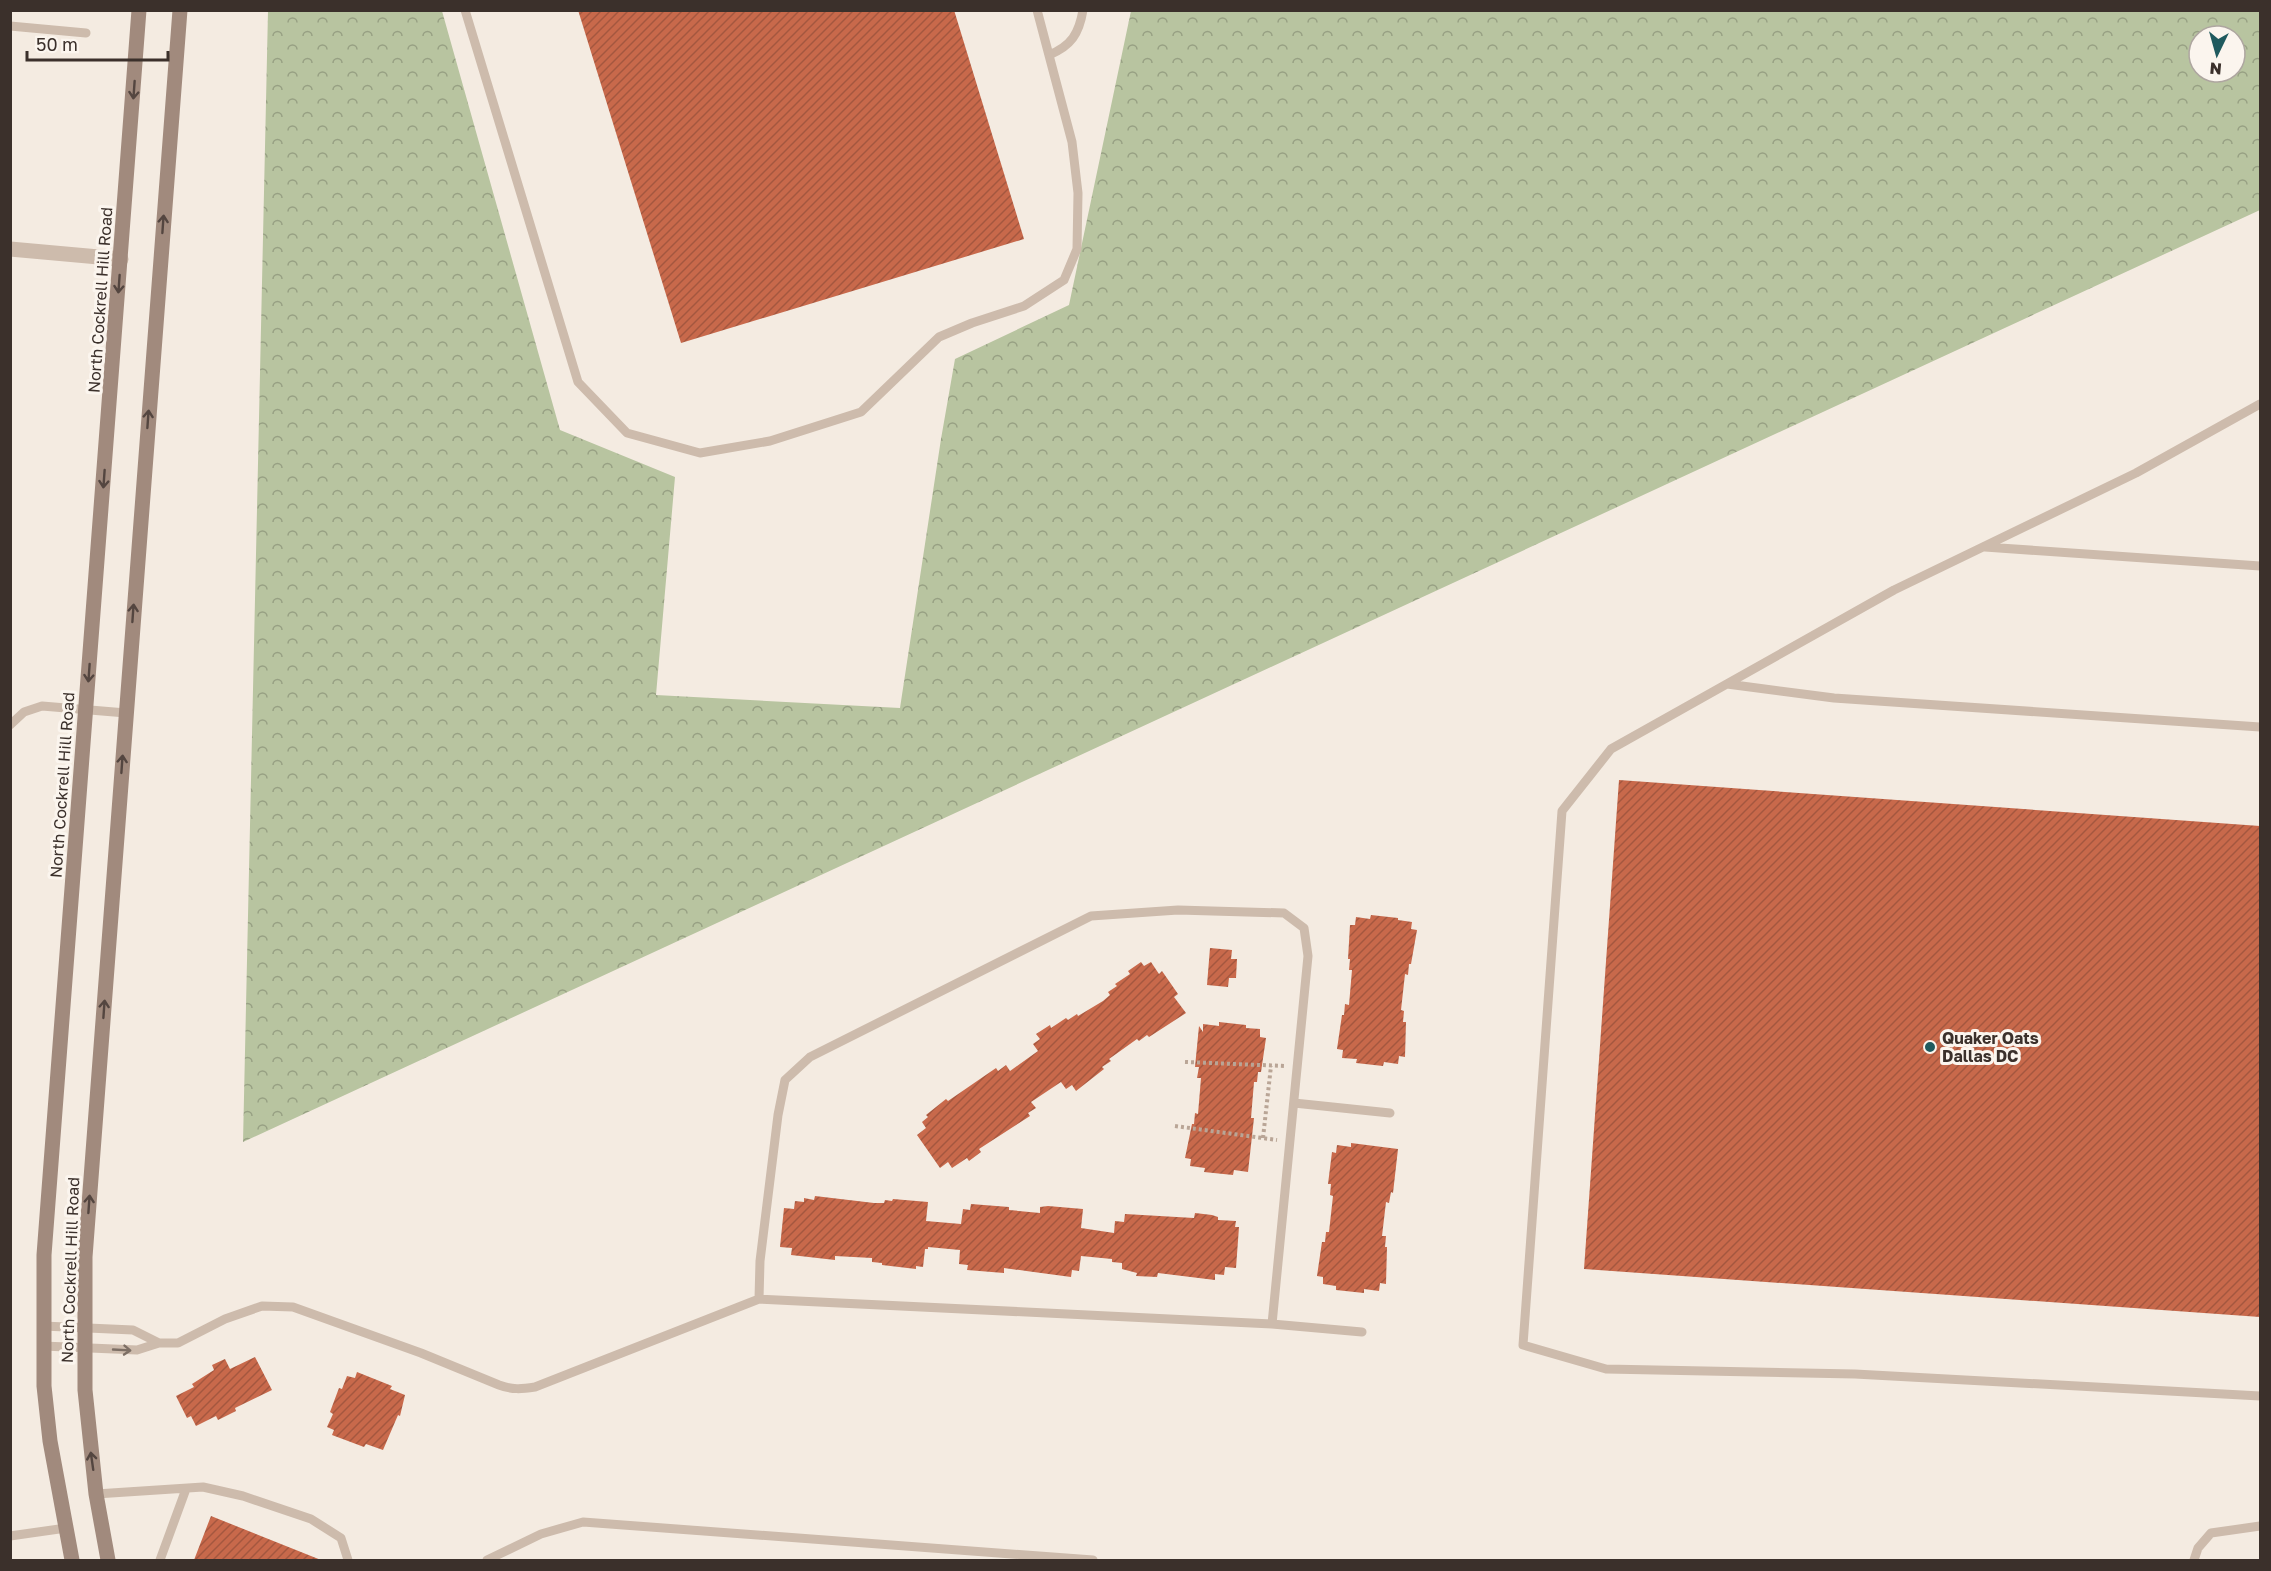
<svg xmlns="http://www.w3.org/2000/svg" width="2271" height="1571" font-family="'Golos Text',sans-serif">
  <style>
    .forest { fill: url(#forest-crowns); fill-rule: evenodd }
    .building { fill: url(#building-hatch) }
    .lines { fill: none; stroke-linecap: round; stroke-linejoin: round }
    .path { stroke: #b9a596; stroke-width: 4; stroke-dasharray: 3 3; stroke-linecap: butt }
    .service { stroke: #cdbbac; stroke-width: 9 }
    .minor { stroke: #cdbbac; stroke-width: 15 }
    .secondary { stroke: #a18a7d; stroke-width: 15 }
    .oneway { stroke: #544640 }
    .oneway2 { stroke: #7d6f65 }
    .poi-dot { fill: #1f5a5e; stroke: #fbf5ee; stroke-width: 2 }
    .labels { text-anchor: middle; stroke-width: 6; stroke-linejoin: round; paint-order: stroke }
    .street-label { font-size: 16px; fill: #3b302b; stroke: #fbf5ee }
    .poi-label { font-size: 16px; font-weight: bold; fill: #3b302b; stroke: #fbf5ee; text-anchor: start }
  </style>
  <defs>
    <pattern id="forest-crowns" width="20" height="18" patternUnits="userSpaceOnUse" patternTransform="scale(1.5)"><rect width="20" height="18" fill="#b8c4a0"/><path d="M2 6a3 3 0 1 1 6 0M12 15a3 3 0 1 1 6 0" fill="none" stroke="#97a083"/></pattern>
    <pattern id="building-hatch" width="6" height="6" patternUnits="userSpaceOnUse" patternTransform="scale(1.5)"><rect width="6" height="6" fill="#c8694b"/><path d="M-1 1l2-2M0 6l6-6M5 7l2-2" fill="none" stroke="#a4573f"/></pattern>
  </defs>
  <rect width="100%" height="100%" fill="#f4ebe1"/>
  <path class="forest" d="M268,11H442L560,430L675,477L656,695L900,708L941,439L955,359L1069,305L1131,11H2260V210L243,1142ZM2199,36H2235V72H2199Z"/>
  <path class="building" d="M578,10H954L1024,239L681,343Z
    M1619,780L2260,826V1317L1584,1269Z
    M1371,915L1398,918V920L1412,922L1411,929L1417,930L1411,964H1409L1408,975L1405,974L1401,1010L1404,1011L1403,1022H1406L1405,1057L1399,1056L1398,1064L1384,1062L1383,1066L1356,1063L1357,1059L1342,1058L1343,1050L1337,1049L1342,1015H1344L1345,1004L1349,1005L1352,970H1349L1350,959H1348L1350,925H1355L1356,917L1370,919Z
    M1210,948L1232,950L1231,959H1237L1236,978H1229L1228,987L1207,985Z
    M1141,962L1144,966L1151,962L1159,974L1162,971L1178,994L1174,997L1186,1013L1149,1037L1147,1035L1139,1041L1137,1039L1109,1059L1111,1061L1102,1067L1104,1069L1076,1091L1072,1085L1066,1089L1061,1082L1031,1102L1036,1108L1028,1113L1030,1116L979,1149L981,1152L969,1161L967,1158L952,1168L948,1162L940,1168L917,1135L926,1128L922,1122L928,1117L926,1115L946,1099L948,1101L996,1068L998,1071L1006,1065L1010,1071L1038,1051L1033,1044L1040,1039L1036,1034L1050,1025L1051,1028L1066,1018L1068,1020L1077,1014L1078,1016L1103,1001L1110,995L1108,992L1117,986L1115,984L1130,974L1128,971Z
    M1219,1022L1246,1025V1028L1260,1029V1037L1266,1038L1261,1072H1258L1257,1082H1254L1251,1118H1254L1248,1172L1234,1170L1233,1175L1204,1172L1205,1168L1190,1166L1191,1159L1185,1158L1192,1124H1194L1195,1113L1198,1114L1201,1078H1197L1199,1067H1195L1199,1026L1203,1032V1024L1219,1026Z
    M1351,1143L1398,1149L1393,1193L1391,1192L1389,1203L1386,1202L1382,1236H1386L1385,1247H1387L1386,1284L1380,1283L1379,1291L1364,1289V1293L1336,1290V1286L1323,1284V1277L1317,1276L1322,1242H1325L1326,1232H1329L1333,1196L1330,1195L1331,1184H1328L1332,1152L1336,1153L1337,1145L1351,1147Z
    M815,1196L874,1203H884L885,1200L892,1201L893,1199L928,1202L926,1221L961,1224L963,1209L970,1210L971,1204L1009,1207V1210L1040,1213V1207L1048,1206L1083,1209L1081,1228L1114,1233L1115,1221L1124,1222L1125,1214L1194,1218L1195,1213L1212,1215L1218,1217V1220L1236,1221L1235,1227H1239L1236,1268L1225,1267L1224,1275L1215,1274V1280L1158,1273L1157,1277L1136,1276L1137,1273L1122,1269V1263L1112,1262V1259L1081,1256L1079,1271L1072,1270L1071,1277L1004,1268V1273L967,1270L968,1265L959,1264L960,1250L928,1247V1249H925L923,1267L916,1266V1269L882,1265V1263L872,1262V1258L835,1256V1260L791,1255L792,1248L780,1247L784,1208L794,1209L795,1201L804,1202V1198L814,1200Z
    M255,1357L272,1390L235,1408L236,1411L218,1420L216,1416L196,1426L191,1416L187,1418L176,1396L194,1387L192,1384L214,1370L212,1365L225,1359L230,1369Z
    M357,1372L392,1386L390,1389L405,1395L400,1416L398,1415L383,1450L366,1444L364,1447L332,1435L334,1430L327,1427L333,1414L330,1412L339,1388L342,1389L347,1376L355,1378Z
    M211,1516L321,1560H194Z"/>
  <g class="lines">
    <path class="path" d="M1185,1062L1285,1066
      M1175,1126L1277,1140
      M1263,1138L1271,1066"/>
    <path class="service" d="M465,10L578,382L627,433L700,453L770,441L861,412L939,337L972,323L1024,306L1064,280L1077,249L1078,193L1072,142L1037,10
      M10,26L86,33
      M1049,55C1071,46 1079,34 1083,10
      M2260,404L2136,473L1894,590L1611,749L1562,811L1523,1345L1606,1369L1855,1374L2260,1396
      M1985,547L2260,566
      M1727,684L1834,698L2260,727
      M10,725L24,712L42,706L126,713
      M1294,1103L1390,1113
      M759,1299L760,1261L778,1115L785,1080L810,1057L1091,916L1178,910L1284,913L1304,928L1308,956L1272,1324
      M43,1326L133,1330L159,1343
      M43,1346L137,1350L159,1343H178L225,1319L262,1306L293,1307L421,1353L499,1385C512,1390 522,1389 535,1387L759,1299L1272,1324L1362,1332
      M96,1494L203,1487L243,1496L311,1519L341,1538L348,1560
      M10,1536L66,1528
      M160,1560L186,1489
      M487,1560L541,1534L583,1522L1093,1560
      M2194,1560L2198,1548L2211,1533L2260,1526"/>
    <path class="minor" d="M10,249L121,259"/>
    <path class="secondary" d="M72,1560L50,1441L44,1386V1255L139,10
      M108,1560L96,1494L85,1390V1257L180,10"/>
  </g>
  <defs><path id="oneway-shaft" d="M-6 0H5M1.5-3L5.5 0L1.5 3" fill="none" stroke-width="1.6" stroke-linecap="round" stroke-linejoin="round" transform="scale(1.5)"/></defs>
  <g class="oneway">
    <use href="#oneway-shaft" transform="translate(134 90) rotate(94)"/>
    <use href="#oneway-shaft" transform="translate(163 224) rotate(-86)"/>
    <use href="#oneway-shaft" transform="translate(119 284) rotate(94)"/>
    <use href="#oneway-shaft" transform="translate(148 419) rotate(-86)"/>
    <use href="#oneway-shaft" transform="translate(104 479) rotate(94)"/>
    <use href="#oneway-shaft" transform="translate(133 613) rotate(-86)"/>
    <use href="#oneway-shaft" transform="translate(89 673) rotate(94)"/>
    <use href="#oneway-shaft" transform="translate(122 764) rotate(-86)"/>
    <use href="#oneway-shaft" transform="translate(104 1009) rotate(-86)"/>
    <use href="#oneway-shaft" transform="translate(89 1204) rotate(-86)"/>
    <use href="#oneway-shaft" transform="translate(92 1461) rotate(-98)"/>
  </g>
  <use class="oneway2" href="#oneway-shaft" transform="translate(122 1350) rotate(3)"/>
  <circle class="poi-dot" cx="1930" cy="1047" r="6"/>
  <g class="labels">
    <g class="street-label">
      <text transform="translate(100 300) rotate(-86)" y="6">North Cockrell Hill Road</text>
      <text transform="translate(62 785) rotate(-86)" y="6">North Cockrell Hill Road</text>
      <text transform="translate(70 1270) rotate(-88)" y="6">North Cockrell Hill Road</text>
    </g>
    <g class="poi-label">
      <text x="1942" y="1044">Quaker Oats<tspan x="1942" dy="18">Dallas DC</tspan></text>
    </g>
  </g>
  <rect width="2271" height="1571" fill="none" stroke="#3b302b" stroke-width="24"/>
  <g transform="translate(2217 54) rotate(185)"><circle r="28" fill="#fbf5ee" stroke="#aea6a0" stroke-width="1.5"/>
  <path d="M0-4.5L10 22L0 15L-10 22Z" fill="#1f5a5e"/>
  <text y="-9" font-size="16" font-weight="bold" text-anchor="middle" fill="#3b302b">N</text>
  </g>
  <path d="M27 51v9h141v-9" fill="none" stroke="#3b302b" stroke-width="3"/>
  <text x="36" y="51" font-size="18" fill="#3b302b" stroke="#fbf5ee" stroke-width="4.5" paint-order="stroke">50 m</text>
</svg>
